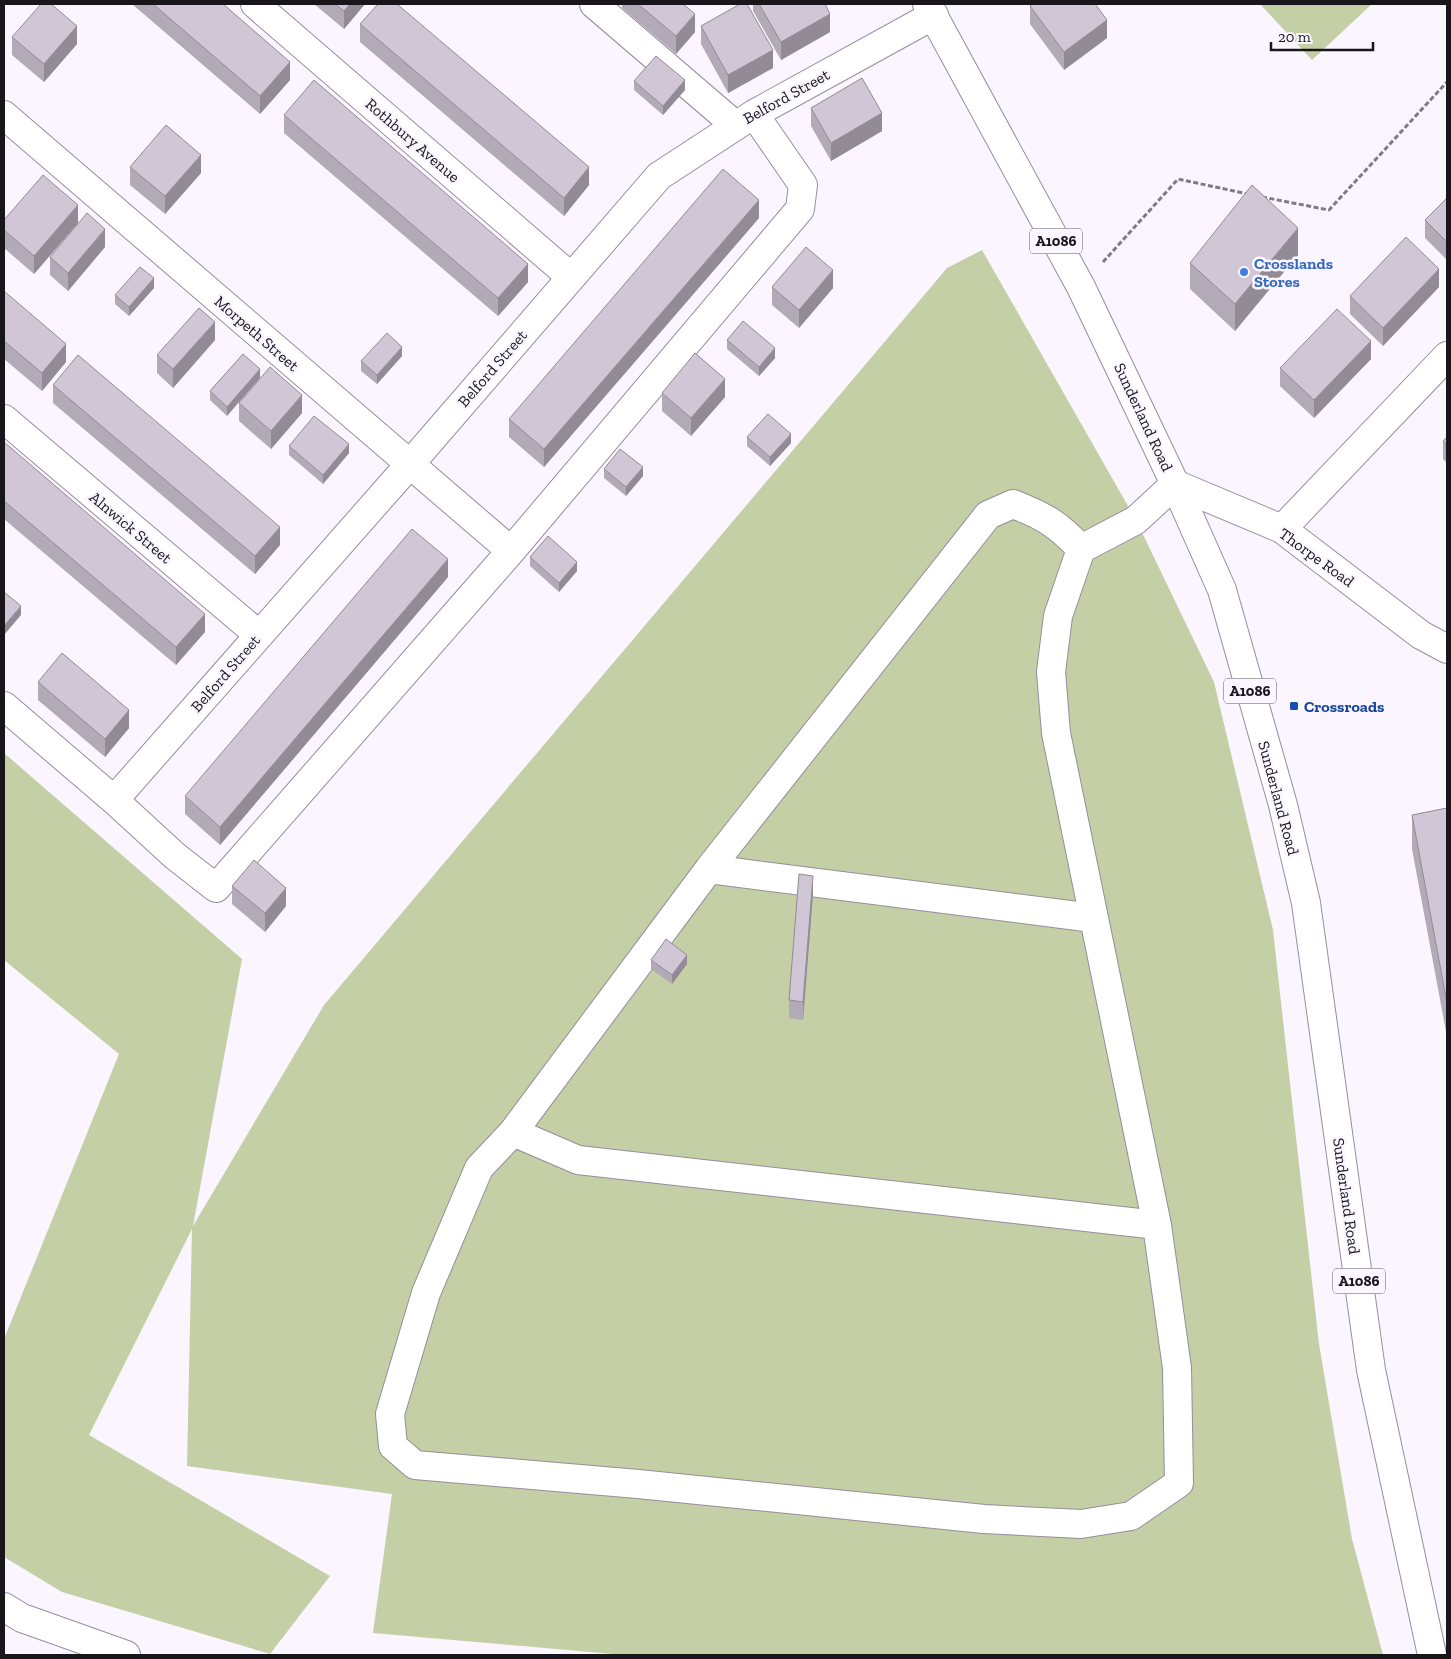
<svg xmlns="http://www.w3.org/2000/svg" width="1451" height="1659" font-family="'Zilla Slab',serif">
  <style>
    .green { fill: #c4cfa5 }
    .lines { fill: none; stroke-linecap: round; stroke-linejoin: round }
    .minor-casing { stroke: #978d9d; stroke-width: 30 }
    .major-casing { stroke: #978d9d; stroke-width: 30 }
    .path { stroke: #807b83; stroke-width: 3; stroke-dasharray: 5 2.5; stroke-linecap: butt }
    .minor { stroke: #fff; stroke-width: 28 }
    .major { stroke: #fff; stroke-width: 28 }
    .wall { fill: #b3aab8 }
    .shaded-wall { fill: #928b96 }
    .building { fill: #d0c6d6; stroke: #928b96 }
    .shop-dot { fill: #3f7fe0; stroke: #fbf5ff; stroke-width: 2 }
    .transit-dot { fill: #1a4fb4; stroke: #fbf5ff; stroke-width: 2 }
    .labels { text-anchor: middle; stroke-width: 5; stroke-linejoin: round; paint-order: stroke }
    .shield { fill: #fbf5ff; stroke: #5c585f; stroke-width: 1 }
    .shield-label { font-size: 15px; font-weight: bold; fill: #18151b }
    .street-label { font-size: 16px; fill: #18151b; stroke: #fbf5ff }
    .shop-label { font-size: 16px; font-weight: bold; fill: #366cbe; stroke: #fbf5ff; text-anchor: start }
    .transit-label { font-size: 16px; font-weight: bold; fill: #164399; stroke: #fbf5ff; text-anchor: start }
  </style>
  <rect width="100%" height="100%" fill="#fbf5ff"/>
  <path class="green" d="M1260,4H1372L1312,60Z
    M982,250L1136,520L1214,682L1273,930L1319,1344L1352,1539L1383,1655H624L373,1633L392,1494L187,1466L192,1229L89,1435L330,1576L270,1654L62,1592L4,1557V1339L119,1054L4,960V753L242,959L193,1226L324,1005L947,268Z"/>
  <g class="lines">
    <defs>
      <path id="minor" d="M255,4L571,277
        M594,4L735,125
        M4,115L511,551
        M4,419L259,635
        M1282,529L1447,356
        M1081,549L1058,616L1051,672L1056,733L1157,1225L1177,1368L1179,1483L1131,1516L1081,1524L984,1519L638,1484L415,1465L393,1446L390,1414L426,1293L479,1168L513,1132L709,869L988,515L1013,504C1044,516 1058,524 1081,549L1136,520L1175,484L1282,529L1421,635L1447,649
        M4,706L114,800L175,856L216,888L511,551L800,209L803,185L754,114
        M114,800L410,464L659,176L754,114L934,15
        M709,869L1093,918
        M513,1132L578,1160L1157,1225
        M4,1607L22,1618L126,1655"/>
      <path id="major" d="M927,4L1081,287L1175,484L1222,590L1283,805L1306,903L1371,1370L1432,1655"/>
    </defs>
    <use href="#minor" class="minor-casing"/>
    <use href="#major" class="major-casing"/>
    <path class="path" d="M1262,197L1329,210L1447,82
      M1103,262L1178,179L1248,194"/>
    <use href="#minor" class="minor"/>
    <use href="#major" class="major"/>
  </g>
  <path class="wall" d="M132,4H223L290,80L260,114Z
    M314,4H365L344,29Z
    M622,4H683L695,32L676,54L622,8Z
    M753,4H825L830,32L781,60L753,11Z
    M1030,6L1107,38L1064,70L1030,24Z
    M360,24L589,185L564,216L360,42Z
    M701,26L773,68L728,93L701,44Z
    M12,37L77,44L44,82L12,55Z
    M634,81L685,90L663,115L634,90Z
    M811,108L882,131L831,161L811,126Z
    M284,115L528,282L498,316L284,133Z
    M130,167L201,173L165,214L130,185Z
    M1447,198V260L1425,238V220Z
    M759,218L544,467L509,437V419Z
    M4,220L78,223L34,274L4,248Z
    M105,247L68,291L50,275V257Z
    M1298,255L1235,331L1190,289V263Z
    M772,287L833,288L799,328L772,305Z
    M1439,287L1383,346L1350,314V296Z
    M154,288L129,316L115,304V295Z
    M4,291L66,362L42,391L4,359Z
    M215,340L173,388L157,373V355Z
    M727,340L775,358L759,376L727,349Z
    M243,354L227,416L210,400V391Z
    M402,356L377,384L361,371V361Z
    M1371,359L1314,418L1280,386V368Z
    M53,385L280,545L255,574L53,403Z
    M662,393L725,397L691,436L662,411Z
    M239,403L302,413L271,449L239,421Z
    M747,437L791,443L770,466L747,446Z
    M1447,437V463L1443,459V441Z
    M4,442L205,632L176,665L4,519Z
    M289,446L349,453L323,484L289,455Z
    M604,469L643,476L626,496L604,478Z
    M530,557L577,571L559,592L530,566Z
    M448,577L220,845L185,814V796Z
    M38,682L129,728L105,757L38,700Z
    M1447,808V1037L1412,849V815Z
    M232,886L286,906L265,932L232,904Z
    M813,894L803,1020L789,1018V1000Z
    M651,960L687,964L672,984L651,969Z"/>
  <path class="shaded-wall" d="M350,4H365L344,29V11Z
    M695,14V32L676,54V36Z
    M830,14V32L781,60V42Z
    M1107,20V38L1064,70V52Z
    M77,26V44L44,82V64Z
    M773,50V68L728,93V75Z
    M290,62V80L260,114V96Z
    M685,80V90L663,115V106Z
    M882,113V131L831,161V143Z
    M201,155V173L165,214V196Z
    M589,167V185L564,216V198Z
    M759,200V218L544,467V449Z
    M78,205V223L34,274V256Z
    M1298,228V255L1235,331V304Z
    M105,229V247L68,291V273Z
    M528,264V282L498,316V298Z
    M1439,269V287L1383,346V328Z
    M833,270V288L799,328V310Z
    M154,278V288L129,316V307Z
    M215,322V340L173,388V369Z
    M1371,341V359L1314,418V400Z
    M66,344V362L42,391V373Z
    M402,347V356L377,384V375Z
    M775,348V358L759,376V367Z
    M260,369V378L227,416V407Z
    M725,379V397L691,436V418Z
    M302,395V413L271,449V431Z
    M791,434V443L770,466V457Z
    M349,444V453L323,484V475Z
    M643,467V476L626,496V487Z
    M280,527V545L255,574V556Z
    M448,559V577L220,845V827Z
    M577,562V571L559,592V583Z
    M21,606V615L4,635V626Z
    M205,614V632L176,665V647Z
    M129,710V728L105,757V739Z
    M813,876V894L803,1020V1002Z
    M286,888V906L265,932V913Z
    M687,955V964L672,984V975Z"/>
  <path class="building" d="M41,4H51L77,26L44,64L12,37Z
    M153,4H223L290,62L260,96Z
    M335,4H350L344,11Z
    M378,4H397L589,167L564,198L360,24Z
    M638,4H683L695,14L676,36Z
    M740,4H747L773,50L728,75L701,26Z
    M759,4H825L830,14L781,42Z
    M1033,4H1095L1107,20L1064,52L1030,6Z
    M656,56L685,80L663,106L634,81Z
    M862,78L882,113L831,143L811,108Z
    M314,80L528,264L498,298L284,115Z
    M166,125L201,155L165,196L130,167Z
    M723,169L759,200L544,449L509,419Z
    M43,175L78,205L34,256L4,230V220Z
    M1252,185L1298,228L1235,304L1190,263Z
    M1447,198V242L1425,220Z
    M87,213L105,229L68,273L50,257Z
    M1406,237L1439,269L1383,328L1350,296Z
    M806,247L833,270L799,310L772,287Z
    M140,267L154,278L129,307L115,295Z
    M4,291L66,344L42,373L4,341Z
    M199,308L215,322L173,369L157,355Z
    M1337,309L1371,341L1314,400L1280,368Z
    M743,321L775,348L759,367L727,340Z
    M387,333L402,347L377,375L361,361Z
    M695,353L725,379L691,418L662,393Z
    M243,354L260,369L227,407L210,391Z
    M78,355L280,527L255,556L53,385Z
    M270,367L302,395L271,431L239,403Z
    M768,414L791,434L770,457L747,437Z
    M314,416L349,444L323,475L289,446Z
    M1447,437V445L1443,441Z
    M4,442L205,614L176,647L4,501Z
    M620,449L643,467L626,487L604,469Z
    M412,529L448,559L220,827L185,796Z
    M548,536L577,562L559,583L530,557Z
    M4,592L21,606L4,626Z
    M62,653L129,710L105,739L38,682Z
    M1447,808V1003L1412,815Z
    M254,860L286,888L265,913L232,886Z
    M799,874L813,876L803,1002L789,1000Z
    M666,939L687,955L672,975L651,960Z"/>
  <circle class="shop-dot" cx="1244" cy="272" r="5"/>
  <rect class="transit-dot" x="1289" y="701" width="10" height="10" rx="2.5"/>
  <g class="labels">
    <g class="shield">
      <rect x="1030" y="228.5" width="52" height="25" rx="4"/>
      <rect x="1224" y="678.5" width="52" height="25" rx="4"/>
      <rect x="1333" y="1268.5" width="52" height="25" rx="4"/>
    </g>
    <g class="shield-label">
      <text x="1056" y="246">A1086</text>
      <text x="1250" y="696">A1086</text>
      <text x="1359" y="1286">A1086</text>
    </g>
    <g class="street-label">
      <text transform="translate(786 96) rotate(-29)" y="6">Belford Street</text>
      <text transform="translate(413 140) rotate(41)" y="6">Rothbury Avenue</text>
      <text transform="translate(257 333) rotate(41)" y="6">Morpeth Street</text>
      <text transform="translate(492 368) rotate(-49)" y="6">Belford Street</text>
      <text transform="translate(1144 417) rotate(65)" y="6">Sunderland Road</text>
      <text transform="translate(131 527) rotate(40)" y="6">Alnwick Street</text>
      <text transform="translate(1317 557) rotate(36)" y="6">Thorpe Road</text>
      <text transform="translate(225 673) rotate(-49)" y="6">Belford Street</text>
      <text transform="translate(1279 798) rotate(75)" y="6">Sunderland Road</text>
      <text transform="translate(1347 1196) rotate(82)" y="6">Sunderland Road</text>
    </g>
    <g class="shop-label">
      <text x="1254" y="269">Crosslands<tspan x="1254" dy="18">Stores</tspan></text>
    </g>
    <g class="transit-label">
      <text x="1304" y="712">Crossroads</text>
    </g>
  </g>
  <rect width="1451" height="1659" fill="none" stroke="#18151b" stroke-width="10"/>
  <path d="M1271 42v8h102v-8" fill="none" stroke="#18151b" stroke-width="2.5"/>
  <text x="1278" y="42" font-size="15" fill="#18151b" stroke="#fbf5ff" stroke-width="4" paint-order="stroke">20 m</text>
</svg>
